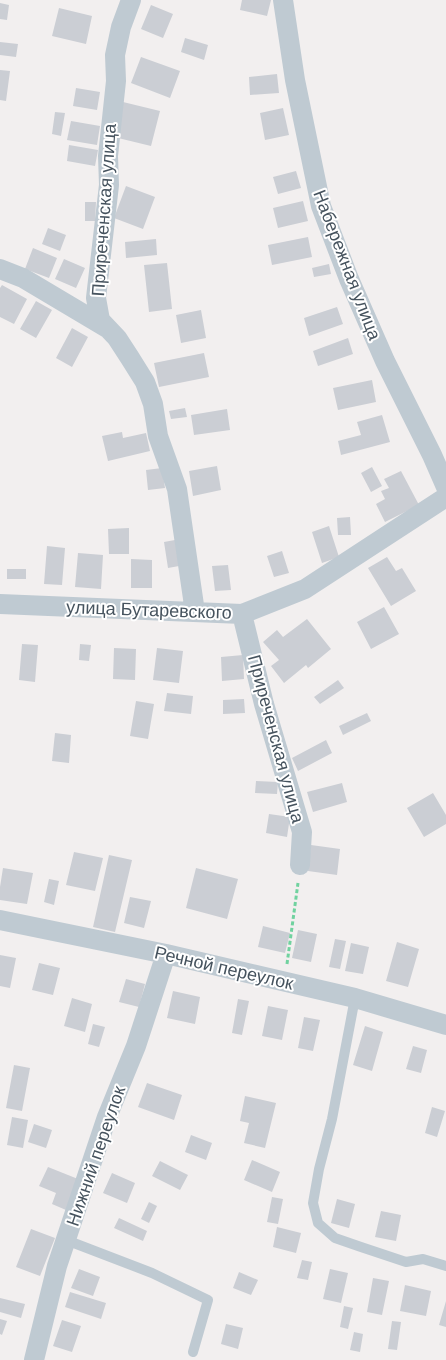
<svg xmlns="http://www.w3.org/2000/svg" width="446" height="1360" font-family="Arial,sans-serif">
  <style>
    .building { fill: #cbced4 }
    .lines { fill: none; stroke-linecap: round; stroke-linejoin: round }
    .path { stroke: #70d29f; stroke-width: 3; stroke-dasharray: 4 2.5; stroke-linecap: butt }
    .service { stroke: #bfcad2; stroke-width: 10 }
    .minor { stroke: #bfcad2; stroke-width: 20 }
    .labels { text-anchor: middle; stroke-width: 4; stroke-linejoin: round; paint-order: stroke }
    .street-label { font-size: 18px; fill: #46535e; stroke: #fff }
  </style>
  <rect width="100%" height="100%" fill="#f2efef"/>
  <path class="building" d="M242,0H271L267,16L240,10Z
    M0,3L9,5L7,20L0,19Z
    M151,5L173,14L163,38L141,29Z
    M59,8L92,16L86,44L52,36Z
    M185,38L208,45L204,60L181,52Z
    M0,42L18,44L16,57L0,55Z
    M141,57L180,71L170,98L131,83Z
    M0,70L10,71L6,101L0,100Z
    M277,74L279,93L250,95L249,77Z
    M76,88L100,92L97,110L73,106Z
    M123,102L160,111L151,146L114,137Z
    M283,108L289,135L265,140L260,113Z
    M55,112L65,113L61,136L52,134Z
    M71,121L100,126L97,145L67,140Z
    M69,145L98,150L95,166L67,161Z
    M296,171L301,188L278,194L273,177Z
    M126,186L155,197L143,229L114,218Z
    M303,201L308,221L278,228L273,208Z
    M85,202H96L95,221H85Z
    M48,228L66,235L60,251L42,244Z
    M308,237L312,257L272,265L268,245Z
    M156,239L157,255L126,258L125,242Z
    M33,248L57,258L49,278L25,269Z
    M64,259L85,268L76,288L55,279Z
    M167,263L172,309L149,312L144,265Z
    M329,264L331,274L314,277L312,268Z
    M2,285L27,299L14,324L0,317V288Z
    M36,301L52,310L36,338L20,329Z
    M337,307L343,324L309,336L304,318Z
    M201,310L206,338L181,343L176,315Z
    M72,328L88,337L72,367L56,358Z
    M348,338L353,354L318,366L313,351Z
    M204,353L209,377L159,387L154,363Z
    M372,380L376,402L338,410L333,388Z
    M185,408L187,417L171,419L169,411Z
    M227,409L230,430L194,435L191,415Z
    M382,415L390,442L341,455L338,441L361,435L357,422Z
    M122,432L123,438L146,433L150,451L108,461L102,436Z
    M217,466L221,490L193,496L189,471Z
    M372,467L382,486L371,492L361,473Z
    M162,468L165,488L148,490L146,470Z
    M401,471L419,505L385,522L376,504L385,499L381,491L389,488L384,479Z
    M350,517L351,535H338L337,518Z
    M329,526L339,557L322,563L312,532Z
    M129,528V554H109L108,529Z
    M175,540L179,566L168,568L164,542Z
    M47,546L65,548L62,585L44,584Z
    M282,551L289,573L274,577L267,556Z
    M78,553L103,555L101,589L75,587Z
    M387,557L396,571L402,568L416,591L391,606L368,568Z
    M131,559L152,560V588H131Z
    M228,565L231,590L215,591L212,566Z
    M7,569H26V579H7Z
    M384,607L399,634L371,649L357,622Z
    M307,619L331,649L308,668L306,665L284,683L271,666L279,660L263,642L277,630L283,637Z
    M22,644L38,645L35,682L19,680Z
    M80,644L91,645L89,661L79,660Z
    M114,648L136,649L135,680L113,679Z
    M157,648L183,651L179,683L153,680Z
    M243,655L244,679L222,681L221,657Z
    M338,680L344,688L320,704L314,697Z
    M167,693L193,696L191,714L164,711Z
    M244,699L245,713L223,714V700Z
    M136,701L154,704L148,739L130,736Z
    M367,713L371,721L343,735L339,726Z
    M55,733L71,735L69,763L52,761Z
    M326,740L332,753L298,771L292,758Z
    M256,781L278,782L277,794L255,793Z
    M342,783L347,802L313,812L307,792Z
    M433,793L446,815V824L424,837L407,808Z
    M269,814L290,817L287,837L266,833Z
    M311,845L340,849L337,875L308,871Z
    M74,852L103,858L95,891L66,885Z
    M109,855L132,860L115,932L93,927Z
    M3,868L33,873L27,904L0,900V887Z
    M196,868L238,879L227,919L186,908Z
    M49,879L59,881L54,905L44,902Z
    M130,897L151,901L144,928L124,923Z
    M263,926L290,933L285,953L258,947Z
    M298,930L317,934L311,962L292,958Z
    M335,939L346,941L340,969L329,967Z
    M397,942L419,949L408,987L386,981Z
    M351,943L369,947L363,974L345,971Z
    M0,955L16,958L10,988L0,986Z
    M39,963L60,968L53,995L32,990Z
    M126,979L145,984L139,1007L119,1002Z
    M173,991L200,997L195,1024L167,1018Z
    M72,998L92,1004L85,1032L64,1026Z
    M238,999L249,1001L242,1035L232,1033Z
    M268,1006L288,1010L282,1040L262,1036Z
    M304,1017L320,1020L313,1051L298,1048Z
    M93,1024L105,1027L99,1047L88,1044Z
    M365,1026L383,1032L372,1071L353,1065Z
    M413,1046L427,1050L421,1073L406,1069Z
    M14,1065L30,1068L22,1111L6,1108Z
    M147,1083L182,1095L174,1120L138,1107Z
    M245,1096L276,1103L265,1148L244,1143L249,1123L240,1121Z
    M432,1107L445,1111L437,1137L425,1133Z
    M12,1117L28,1120L23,1148L7,1145Z
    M34,1124L52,1130L46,1148L28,1142Z
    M191,1135L212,1143L206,1160L185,1152Z
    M252,1160L280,1172L272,1192L244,1180Z
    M160,1161L188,1175L180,1190L152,1176Z
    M48,1167L78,1179L66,1210L52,1204L56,1193L39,1186Z
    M112,1173L135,1183L127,1203L103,1193Z
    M272,1197L283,1199L278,1224L267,1222Z
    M337,1199L355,1204L349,1228L331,1223Z
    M149,1202L157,1206L149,1223L141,1219Z
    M381,1211L401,1215L396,1241L375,1237Z
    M119,1218L147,1231L143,1241L114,1228Z
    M277,1227L301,1233L296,1253L273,1247Z
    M31,1229L55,1238L40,1276L16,1267Z
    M302,1260L312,1262L308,1280L297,1278Z
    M79,1269L100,1277L93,1296L71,1288Z
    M330,1269L348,1273L341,1303L323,1299Z
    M239,1272L258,1280L251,1295L233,1288Z
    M373,1278L389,1281L382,1315L367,1312Z
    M405,1285L431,1291L426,1316L400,1311Z
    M70,1292L106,1303L101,1319L65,1307Z
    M0,1298L25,1304L21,1318L0,1312Z
    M446,1301V1327L439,1325Z
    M344,1306L353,1308L348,1329L340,1327Z
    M0,1319L7,1321L2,1335L0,1334Z
    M62,1320L81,1326L72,1352L53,1346Z
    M392,1321L401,1322L397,1350L388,1349Z
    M226,1324L243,1328L238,1349L221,1344Z
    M354,1332L363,1334L360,1352L350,1350Z"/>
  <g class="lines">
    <path class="path" d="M287,964L298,883"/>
    <path class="service" d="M355,998L332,1119L319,1169L313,1203L318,1223L335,1238L361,1247L406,1262L423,1259L446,1266
      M66,1240L152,1273L208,1300L193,1352"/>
    <path class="minor" d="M131,0L121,27L115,55L116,81L108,156L109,185L96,298L100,320L117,338L130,358L145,382L153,404L158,436L177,489L195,612
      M283,0L295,80L321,206L349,279L385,361L432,455L446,487
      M0,269L23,278L107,328
      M0,604L242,614L305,589L446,497
      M242,614L264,704L302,832L300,865
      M0,920L166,954L355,998L446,1025
      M34,1360L57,1266L107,1117L136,1046L166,954"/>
  </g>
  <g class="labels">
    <g class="street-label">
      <text transform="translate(104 210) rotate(-86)" y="6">Приреченская улица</text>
      <text transform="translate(347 265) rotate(69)" y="6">Набережная улица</text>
      <text transform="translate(149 610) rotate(2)" y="6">улица Бутаревского</text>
      <text transform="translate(276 739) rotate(75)" y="6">Приреченская улица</text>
      <text transform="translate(224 968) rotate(13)" y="6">Речной переулок</text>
      <text transform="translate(96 1156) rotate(-71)" y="6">Нижний переулок</text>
    </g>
  </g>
</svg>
